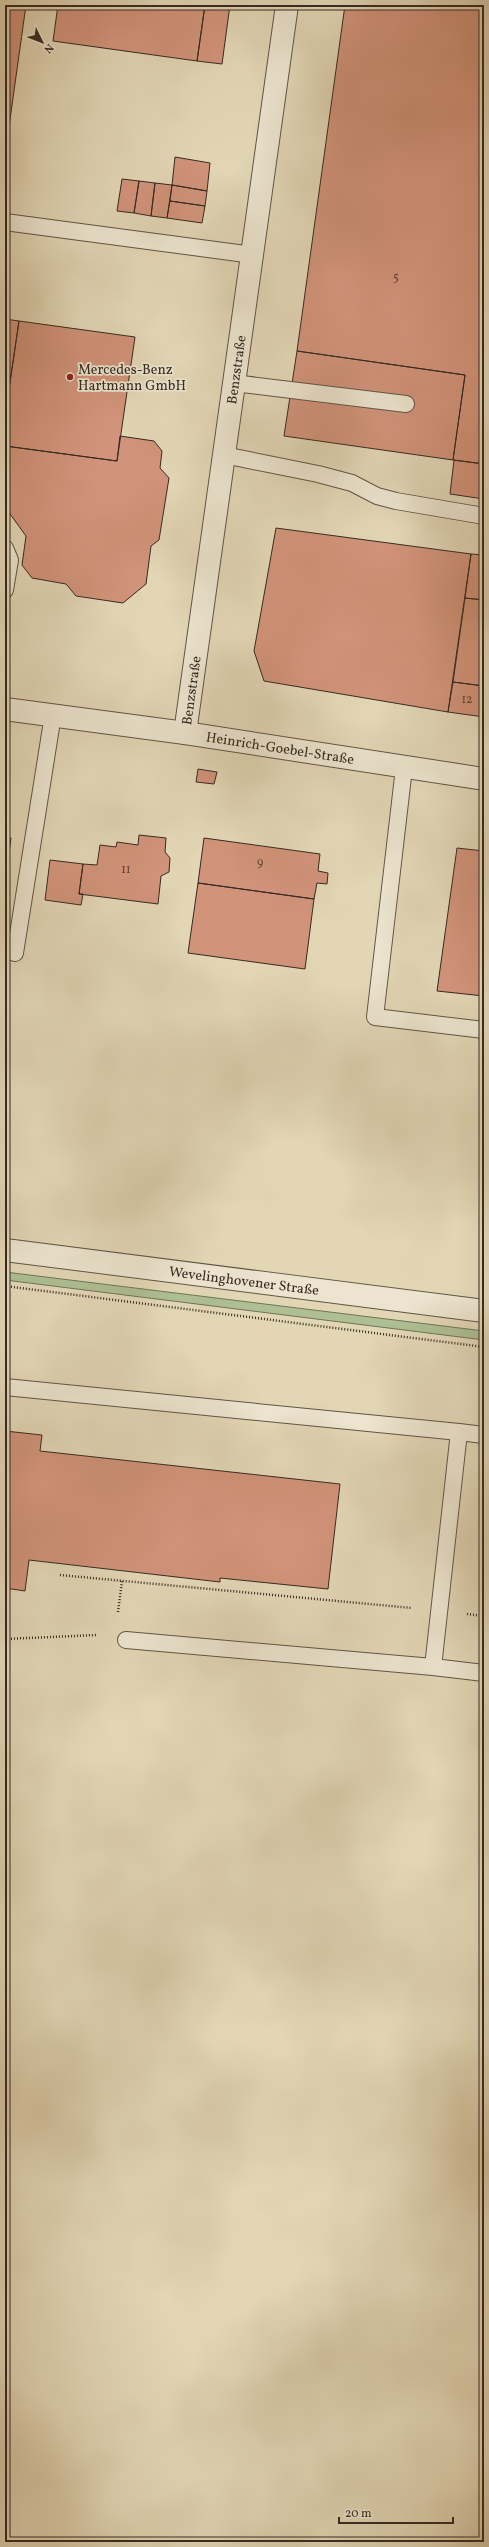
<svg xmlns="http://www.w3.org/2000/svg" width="489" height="2547" font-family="Vollkorn,serif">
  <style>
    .green { fill: #adbf93; stroke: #71745a }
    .building { fill: #d1937a; stroke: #352a22 }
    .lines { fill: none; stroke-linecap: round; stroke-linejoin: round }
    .service-casing { stroke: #605547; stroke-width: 18 }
    .minor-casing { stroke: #605547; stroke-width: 24 }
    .tertiary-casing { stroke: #605547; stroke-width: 24 }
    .path { stroke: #352a22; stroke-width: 2.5; stroke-dasharray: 1 2; stroke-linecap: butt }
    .service { stroke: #ece4cf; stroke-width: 16 }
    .minor { stroke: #ece4cf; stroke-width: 22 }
    .tertiary { stroke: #ece4cf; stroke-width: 22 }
    .poi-dot { fill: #8f2418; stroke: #ece4cf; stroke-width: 1.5 }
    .labels { text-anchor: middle; stroke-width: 3.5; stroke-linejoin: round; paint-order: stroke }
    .number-label { font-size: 12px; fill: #5c4438 }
    .poi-label { font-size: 14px; fill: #352a22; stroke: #ece4cf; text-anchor: start }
    .street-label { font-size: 14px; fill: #352a22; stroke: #ece4cf }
  </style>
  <rect width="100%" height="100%" fill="#e2d6b5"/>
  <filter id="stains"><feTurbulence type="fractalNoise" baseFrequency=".005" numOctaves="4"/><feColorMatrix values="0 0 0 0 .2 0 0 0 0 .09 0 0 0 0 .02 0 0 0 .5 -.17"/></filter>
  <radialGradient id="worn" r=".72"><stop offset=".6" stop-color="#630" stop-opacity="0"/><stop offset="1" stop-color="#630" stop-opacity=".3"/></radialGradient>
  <path class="green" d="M5,1272L484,1331V1340L5,1280Z"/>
  <path class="building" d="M5,5H26L5,155Z
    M58,5H205L197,61L53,41Z
    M205,5H230L222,64L197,61Z
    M345,5H484V464L453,460L465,375L297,351Z
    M175,157L210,163L207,191L172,185Z
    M122,179L139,181L134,213L117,211Z
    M139,181L155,183L151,216L134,213Z
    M155,183L172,185L167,218L151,216Z
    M172,185L207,191L205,206L170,201Z
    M170,201L205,206L202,223L167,218Z
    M5,319L19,321L5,416Z
    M19,321L135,337L117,461L5,446V416Z
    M297,351L465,375L453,460L284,436Z
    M120,436L154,441L162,451L160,468L169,478L159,540L151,546L146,584L123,603L76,596L66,584L32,578L22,565L26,536L5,507V446L117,461Z
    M454,460L484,464V499L450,494Z
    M276,528L471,554L448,712L264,681L254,651Z
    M471,554L484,555V600L465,598Z
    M465,598L484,600V686L453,682Z
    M453,682L484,686V717L448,712Z
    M198,769L217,772L214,784L196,782Z
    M139,835L166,838L165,852L170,858L169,872L161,876L158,904L79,894L83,864L97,865L100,845L116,847L117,842L138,845Z
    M5,837L11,838L6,874H5Z
    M204,838L320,854L318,871L328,873L327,884L317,883L314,899L198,883Z
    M457,848L484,851V996L437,991Z
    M50,860L83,864L79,894H83L81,905L45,900Z
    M198,883L314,899L305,969L188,953Z
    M5,1431L42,1435L40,1451L340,1484L328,1589L220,1578V1582L29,1560L25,1591L5,1588Z"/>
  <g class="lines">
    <defs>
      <path id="service" d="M5,222L253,255
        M234,383L406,404
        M224,455L318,474L352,483L377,496L396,501L484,516
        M5,548L10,560L5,590
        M404,768L375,1017L484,1030
        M15,953L53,715
        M5,1387L459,1432L433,1667L484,1673
        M459,1432L484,1435
        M126,1640L433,1667"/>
      <g id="minor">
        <path id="s1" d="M5,709L185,733L484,779"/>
        <path id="s2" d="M185,733L287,5"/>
      </g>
      <g id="tertiary">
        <path id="s3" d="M5,1250L484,1311"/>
      </g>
    </defs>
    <use href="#service" class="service-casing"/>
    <use href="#minor" class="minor-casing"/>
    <use href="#tertiary" class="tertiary-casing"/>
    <path class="path" d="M5,1286L484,1347
      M60,1575L412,1608
      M118,1612L122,1581
      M467,1614L484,1616
      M5,1639L97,1635"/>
    <use href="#service" class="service"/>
    <use href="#minor" class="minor"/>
    <use href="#tertiary" class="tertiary"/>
  </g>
  <circle class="poi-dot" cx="70" cy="377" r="4"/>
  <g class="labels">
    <g class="number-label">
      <text x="396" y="281">5</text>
      <text x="467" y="703">12</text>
      <text x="260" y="866">9</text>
      <text x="126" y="873">11</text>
    </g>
    <g class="poi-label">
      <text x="78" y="374">Mercedes-Benz<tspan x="78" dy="16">Hartmann GmbH</tspan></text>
    </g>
    <g class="street-label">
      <text dy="5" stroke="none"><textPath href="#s2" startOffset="367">Benzstraße</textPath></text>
      <text dy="5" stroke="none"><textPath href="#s2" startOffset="43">Benzstraße</textPath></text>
      <text dy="5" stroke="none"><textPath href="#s1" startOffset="278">Heinrich-Goebel-Straße</textPath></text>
      <text dy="5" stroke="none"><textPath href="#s3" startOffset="241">Wevelinghovener Straße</textPath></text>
    </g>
  </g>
  <rect width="489" height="2547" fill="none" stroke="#e2d6b5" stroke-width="20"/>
  <rect x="6" y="6" width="477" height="2535" fill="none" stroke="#352a22" stroke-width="2"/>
  <rect x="10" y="10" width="469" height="2527" fill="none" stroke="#352a22"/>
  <g transform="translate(42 42) rotate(133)" stroke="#ece4cf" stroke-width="3" paint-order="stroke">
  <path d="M0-3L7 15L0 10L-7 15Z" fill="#352a22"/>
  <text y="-6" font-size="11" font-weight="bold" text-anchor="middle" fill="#352a22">N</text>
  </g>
  <path d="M339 2517v6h114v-6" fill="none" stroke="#352a22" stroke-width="2"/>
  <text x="345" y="2517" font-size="12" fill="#352a22" stroke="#ece4cf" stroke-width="3" paint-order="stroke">20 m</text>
  <rect width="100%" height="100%" filter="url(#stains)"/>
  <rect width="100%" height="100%" fill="url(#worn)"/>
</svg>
